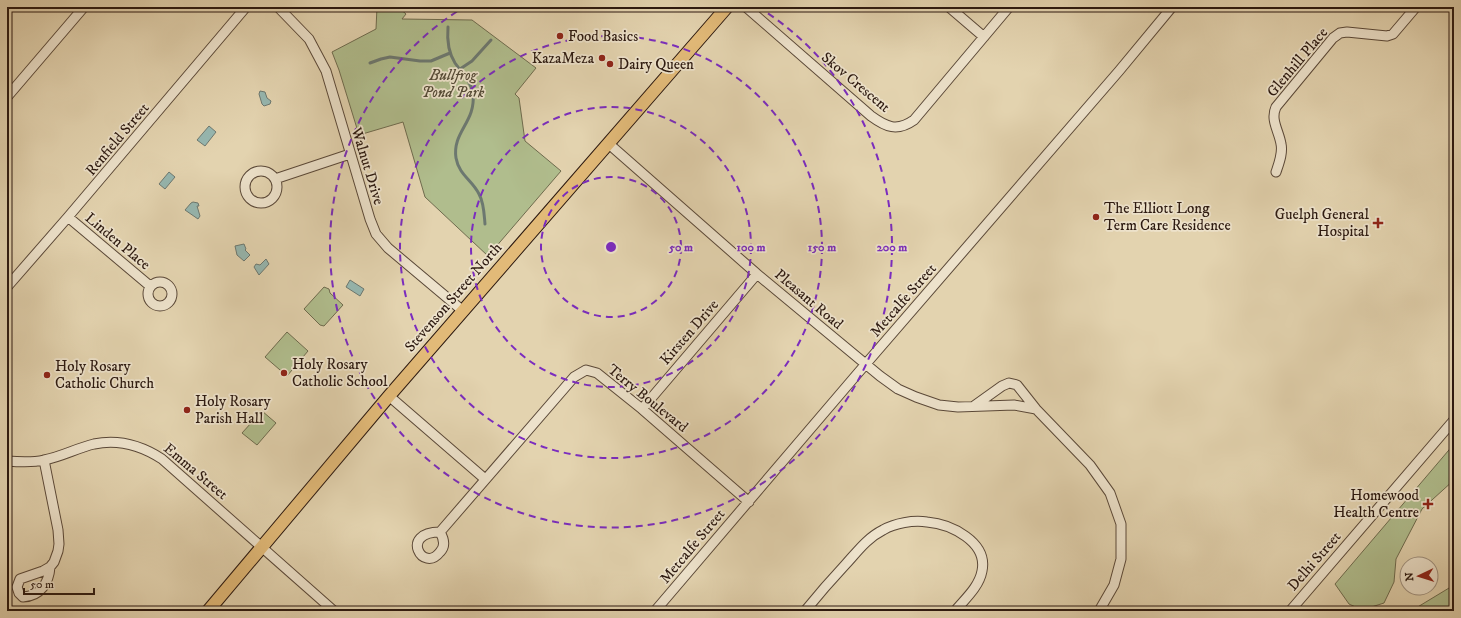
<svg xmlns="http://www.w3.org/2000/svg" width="1461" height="618" font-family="'IM FELL DW Pica',serif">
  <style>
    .green { fill: #b0bd8d; stroke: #6e6b4e }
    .water { fill: #96b7b0; stroke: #6c7870 }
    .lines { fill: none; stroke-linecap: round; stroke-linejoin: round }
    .stream { stroke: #6c7870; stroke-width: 3 }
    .minor-casing { stroke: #5a4838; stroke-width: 11 }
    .major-casing { stroke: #2c1910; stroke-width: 14 }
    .minor { stroke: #ede2cb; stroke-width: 9 }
    .major { stroke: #e2ba78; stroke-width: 12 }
    .ring { fill: none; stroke: #7b2cbf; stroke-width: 2; stroke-dasharray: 7 5 }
    .poi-dot { fill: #8f2418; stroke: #ede2cb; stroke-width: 1.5 }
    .labels { text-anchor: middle; stroke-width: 3.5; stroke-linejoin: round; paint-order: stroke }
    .poi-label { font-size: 15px; fill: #2c1910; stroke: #ede2cb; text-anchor: start }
    .street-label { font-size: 15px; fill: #2c1910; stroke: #ede2cb }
    .park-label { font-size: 15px; font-style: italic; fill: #544a36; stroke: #ede2cb }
    .centre { fill: #7b2cbf; stroke: #ede2cb; stroke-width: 2 }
    .ring-label { font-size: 12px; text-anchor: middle; font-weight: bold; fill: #7b2cbf; stroke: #ede2cb; stroke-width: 3.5; stroke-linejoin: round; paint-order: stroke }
  </style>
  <rect width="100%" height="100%" fill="#e3d3af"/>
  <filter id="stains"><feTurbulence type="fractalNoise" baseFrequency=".005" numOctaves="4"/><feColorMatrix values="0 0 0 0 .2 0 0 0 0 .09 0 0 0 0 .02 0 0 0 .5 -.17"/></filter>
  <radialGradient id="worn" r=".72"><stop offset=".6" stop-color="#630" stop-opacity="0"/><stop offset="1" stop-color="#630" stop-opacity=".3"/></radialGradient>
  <path class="green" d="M377,7H398L406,14L402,19L472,20L536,68L515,94L519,98L525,141L561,171L488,256L425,197L403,122L359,135L339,70L332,52L376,29Z
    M324,287L329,289L330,293L343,305L324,326L320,325L304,309Z
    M287,332L308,351L287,376L265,357Z
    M262,411L276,423L257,445L242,433Z
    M1454,444V480L1422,509L1396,559L1394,582L1384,603L1362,610L1349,604L1335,584Z
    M1454,585V611H1411Z"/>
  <path class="water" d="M260,91L265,92L267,98L271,101L270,104L264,106L262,104L259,94Z
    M209,126L216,132L205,146L197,140Z
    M169,172L175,177L165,189L159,184Z
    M193,202L198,203L199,206H197L200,216L198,219L185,210L191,203Z
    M244,244L246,249L245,250L250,255L244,261L237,255L235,246Z
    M266,259L269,264L259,275L254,267L256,264L260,265Z
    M350,280L364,289L360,296L346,287Z"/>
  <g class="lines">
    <path class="stream" d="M448,27C447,39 448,52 455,63C462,73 471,81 473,94C476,122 452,132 456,158C459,175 472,180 479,194C484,203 484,213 485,224
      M370,63L381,59L390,57L420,61H431L450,53
      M460,69L472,61L491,40"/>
    <defs>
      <path id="minor" d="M278,7L309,39L326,71L370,219L376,234L388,248L463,311
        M746,7L871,116C886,127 897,132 914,120L1009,7
        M949,7L984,37
        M7,97L84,7
        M609,144L757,274L880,376L898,389L916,397L939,405L958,407L1014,405L1036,409
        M245 187a16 16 0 1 1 32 0a16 16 0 1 1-32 0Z
        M1276,172C1279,163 1283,153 1281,144C1279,131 1270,120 1276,107L1333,38L1340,33L1347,32L1387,36L1393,34L1416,7
        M275,179L350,154
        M68,217L150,286
        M148 294a12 12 0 1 1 24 0a12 12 0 1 1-24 0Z
        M7,287L68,217L246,7
        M389,396L485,479
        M974,406L1002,386L1009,383L1017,385L1036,409L1090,465L1110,493L1121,524V559L1114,585L1099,611
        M642,409L757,274
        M44,460L58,530L59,544L58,551L54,562L50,567L43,571L20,579L17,587L19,593L23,597C41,596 49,582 50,567
        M7,461C19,462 32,463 44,460C61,457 77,448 94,444C118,439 142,446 162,459L334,611
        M440,532C444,539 446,546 440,552C423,574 399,532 440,532L574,377L586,370L597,373L642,409L749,502
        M655,611L858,373L1119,71L1172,7
        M805,611C818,595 831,580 845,565C857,552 867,538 883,530C895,523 913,520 927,522C951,524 988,542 982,571C979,587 965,599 955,611
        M1290,611L1454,420"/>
      <path id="major" d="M208,611L389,396L727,7"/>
    </defs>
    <use href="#minor" class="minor-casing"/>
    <use href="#major" class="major-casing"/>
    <use href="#minor" class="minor"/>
    <use href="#major" class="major"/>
  </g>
  <g class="ring">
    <circle cx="611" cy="247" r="70"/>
    <circle cx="611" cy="247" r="140"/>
    <circle cx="611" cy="247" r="211"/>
    <path d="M758 7A281 281 0 1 1 464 7"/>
  </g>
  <g class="poi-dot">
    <circle cx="560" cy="36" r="4"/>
    <circle cx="602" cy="58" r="4"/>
    <circle cx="610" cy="64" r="4"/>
    <circle cx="1096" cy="217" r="4"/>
    <path d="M1376 217h4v4h4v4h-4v4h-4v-4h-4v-4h4z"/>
    <circle cx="284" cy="373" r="4"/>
    <circle cx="47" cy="375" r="4"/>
    <circle cx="187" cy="410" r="4"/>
    <path d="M1426 498h4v4h4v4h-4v4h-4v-4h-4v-4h4z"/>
  </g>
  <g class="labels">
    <g class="poi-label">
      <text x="568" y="41">Food Basics</text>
      <text x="594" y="63" text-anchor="end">KazaMeza</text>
      <text x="618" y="69">Dairy Queen</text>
      <text x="1104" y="213">The Elliott Long<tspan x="1104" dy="17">Term Care Residence</tspan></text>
      <text x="1369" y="219" text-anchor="end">Guelph General<tspan x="1369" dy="17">Hospital</tspan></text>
      <text x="292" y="369">Holy Rosary<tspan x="292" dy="17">Catholic School</tspan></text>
      <text x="55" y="371">Holy Rosary<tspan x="55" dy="17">Catholic Church</tspan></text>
      <text x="195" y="406">Holy Rosary<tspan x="195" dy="17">Parish Hall</tspan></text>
      <text x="1419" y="500" text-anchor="end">Homewood<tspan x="1419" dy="17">Health Centre</tspan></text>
    </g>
    <g class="street-label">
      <text transform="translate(1297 62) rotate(-50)" y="5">Glenhill Place</text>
      <text transform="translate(856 82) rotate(40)" y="5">Skov Crescent</text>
      <text transform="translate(117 139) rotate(-50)" y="5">Renfield Street</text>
      <text transform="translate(368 166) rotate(73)" y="5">Walnut Drive</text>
      <text transform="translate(118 241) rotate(40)" y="5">Linden Place</text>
      <text transform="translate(453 297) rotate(-49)" y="5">Stevenson Street North</text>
      <text transform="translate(809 299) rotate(40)" y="5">Pleasant Road</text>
      <text transform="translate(903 300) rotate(-49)" y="5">Metcalfe Street</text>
      <text transform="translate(689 332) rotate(-49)" y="5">Kirsten Drive</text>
      <text transform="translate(648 398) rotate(39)" y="5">Terry Boulevard</text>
      <text transform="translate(196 471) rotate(40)" y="5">Emma Street</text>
      <text transform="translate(692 546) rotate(-50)" y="5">Metcalfe Street</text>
      <text transform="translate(1314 561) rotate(-49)" y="5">Delhi Street</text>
    </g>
    <g class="park-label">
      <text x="453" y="80">Bullfrog<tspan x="453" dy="17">Pond Park</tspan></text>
    </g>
  </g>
  <circle cx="611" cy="247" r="6" class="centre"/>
  <g class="ring-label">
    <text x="681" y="251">50 m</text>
    <text x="751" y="251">100 m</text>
    <text x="822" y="251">150 m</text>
    <text x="892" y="251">200 m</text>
  </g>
  <rect width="1461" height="618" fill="none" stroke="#e3d3af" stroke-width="24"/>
  <rect x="8" y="8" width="1445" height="602" fill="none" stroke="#2c1910" stroke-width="2"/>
  <rect x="12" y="12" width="1437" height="594" fill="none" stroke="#2c1910"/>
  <g transform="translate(1419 576) rotate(266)"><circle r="19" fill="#ede2cb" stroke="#a09280"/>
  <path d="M0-3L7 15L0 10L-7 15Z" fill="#8f2418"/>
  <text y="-6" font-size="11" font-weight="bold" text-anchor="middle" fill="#2c1910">N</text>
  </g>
  <path d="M24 588v6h70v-6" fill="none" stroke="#2c1910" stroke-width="2"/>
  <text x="30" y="588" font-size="12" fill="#2c1910" stroke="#ede2cb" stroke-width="3" paint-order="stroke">50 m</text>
  <rect width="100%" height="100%" filter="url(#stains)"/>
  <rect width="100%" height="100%" fill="url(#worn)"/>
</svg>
